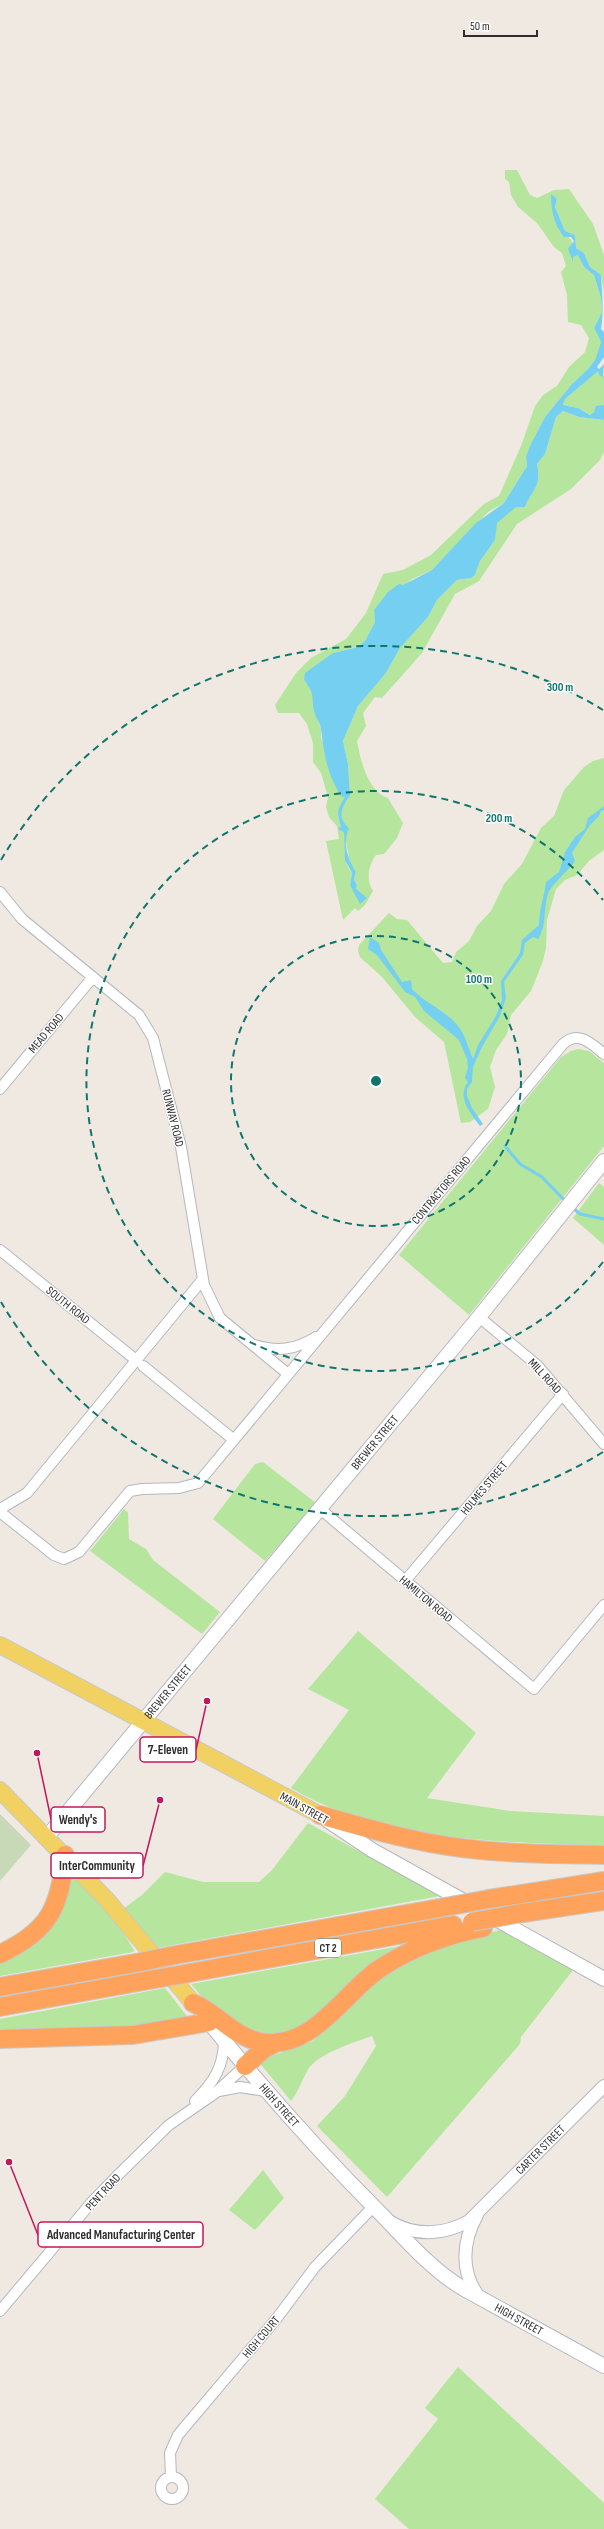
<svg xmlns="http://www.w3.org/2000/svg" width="604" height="2529" font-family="'Sofia Sans Condensed',sans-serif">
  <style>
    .green { fill: #b6e59e }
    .cemetery { fill: #c8d9b8 }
    .water { fill: #75cff0 }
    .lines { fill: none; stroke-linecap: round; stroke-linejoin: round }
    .stream { stroke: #75cff0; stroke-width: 3 }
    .minor-casing { stroke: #b4b7c1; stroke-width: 12 }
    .tertiary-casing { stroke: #b4b7c1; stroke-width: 14 }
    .secondary-casing { stroke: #b4b7c1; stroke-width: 16 }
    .primary-casing { stroke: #c9c9c9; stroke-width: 18 }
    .motorway-casing { stroke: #c9c9c9; stroke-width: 20 }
    .minor { stroke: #fff; stroke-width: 10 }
    .tertiary { stroke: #fff; stroke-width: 12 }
    .secondary { stroke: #fff; stroke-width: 14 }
    .primary { stroke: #f2d163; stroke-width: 16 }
    .motorway { stroke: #ffa35c; stroke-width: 18 }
    .motorway-bridge-casing { stroke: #c9c9c9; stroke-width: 20; stroke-linecap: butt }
    .motorway-bridge { stroke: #ffa35c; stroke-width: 18 }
    .ring { fill: none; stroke: #0f766e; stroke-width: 2; stroke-dasharray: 7 5 }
    .labels { text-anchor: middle; stroke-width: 3; stroke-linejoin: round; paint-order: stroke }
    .shield { fill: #fff; stroke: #6d6d6d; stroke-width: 1 }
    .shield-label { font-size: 11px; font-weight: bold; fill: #2e2e2e }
    .street-label { font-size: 12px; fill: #2e2e2e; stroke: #fff }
    .centre { fill: #0f766e; stroke: #fff; stroke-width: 2 }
    .ring-label { font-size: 12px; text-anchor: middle; font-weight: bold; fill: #0f766e; stroke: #fff; stroke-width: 3; stroke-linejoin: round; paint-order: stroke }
    .leader { fill: none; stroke: #c2185b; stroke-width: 1.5 }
    .callout-dot { fill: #c2185b; stroke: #fff; stroke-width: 1.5 }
    .callout { fill: #fff; stroke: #c2185b; stroke-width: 1.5 }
    .callout-label { font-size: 13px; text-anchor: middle; font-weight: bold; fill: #2e2e2e }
  </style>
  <rect width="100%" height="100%" fill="#efe9e1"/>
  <path class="green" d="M505,170H517L530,195L537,198L554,190L569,189L593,224L604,255V293L601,275L590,267L584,253L576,248L575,235L565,231L555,207L557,199L551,195L559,231C573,238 574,242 573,257L578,254L584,267L594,275L601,298L602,312L594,328L601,342L595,360L588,369L572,384L545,417L526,457L527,466L504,503L488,512L432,570L412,579L374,610L375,622L365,641L358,647L333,653L304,680L313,691L315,714L321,728V738L346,797L338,817C339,821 343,827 344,832C346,846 342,861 352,873L350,885L356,889L357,885L354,879L356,872L350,863L341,814L343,805L350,796L348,764L343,741L358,706L386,673L400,648L428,617L437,600L457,580L471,578L475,575L480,561L495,540L496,523L516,507H525C533,488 542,487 537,464L545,454L556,417L563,411L579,417L604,420V452L600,460L571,489L517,524L479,581L455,594L422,653L382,698L375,697L363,713L366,726L357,741C360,759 368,792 388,798L403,823L397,838L384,854L376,855C368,865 366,881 373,891L365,905L358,911L355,908L343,920L326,841L339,839L337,826L329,817L326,807L328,797L321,773L313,762V743L307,724L299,713H278L275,705L296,673L311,658L346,639L366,613L383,574L403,570L431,555L484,504L499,496L521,446L535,406L543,395L557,386L569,367L585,352L589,338L581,325L568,322L567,295L561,272L566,266L562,253L554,247L537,223L518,207L511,195L509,182L505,179Z
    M598,370L603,377L604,375V405L590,415L578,408L563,405L565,399Z
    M604,758V850L589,861L577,875L565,880L556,889L547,920L546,948L543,961L531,991L511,1015L507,1034L496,1050L490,1067L495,1087L488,1109L470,1122L461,1123L444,1042L415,1017L382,977L360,957L358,951L359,945L389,913L397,919L407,920L443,963L452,962L456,952L469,941L477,926L491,911L504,884L522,864L541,828L554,816L564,790L584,767L593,761Z
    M578,1049L589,1051L604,1063V1146L469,1315L399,1255L561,1057L571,1051Z
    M599,1183L604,1187V1245L573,1218Z
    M263,1462L316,1503L265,1561L213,1519L255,1464Z
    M124,1509L128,1513L129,1539L146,1549L153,1560L220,1612L202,1634L90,1551Z
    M358,1631L476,1733L427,1798L510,1811L604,1816V1846C499,1841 384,1843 291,1788L349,1710L308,1689Z
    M308,1823L440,1896L157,1948L123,1909L142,1895L165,1872L203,1882H259L272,1870Z
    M70,1873C92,1897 118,1921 134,1950L133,1952L0,1976V1959L61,1911L66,1899Z
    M501,1930L573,1970L521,2037L520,2044L387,2197L317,2126L345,2096L376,2046L372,2036C355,2042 320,2053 309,2068C302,2079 299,2091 291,2101L258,2061L313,2041L368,1989L410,1958L447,1942Z
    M412,1944L313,2019L284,2034L252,2032L207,2003L191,1984Z
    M165,1988L190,2020L153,2026L0,2034V2019Z
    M263,2170L284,2198L255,2230L229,2210Z
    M458,2367L604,2503V2529H409L375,2499L438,2419L425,2408Z"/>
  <path class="cemetery" d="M0,1814L31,1845L0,1881Z"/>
  <path class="water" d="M551,194L557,199L555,207L565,231L575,235L576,248L584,253L590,267L601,275C602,292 604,312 601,329L604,332V357L597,367L599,369L604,364L603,377L600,376L598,371L565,399L563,405L578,408L590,415L594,412L596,406L604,405V420L579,417L563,411L556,417L545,454L537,464C542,487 533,488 525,507H516L497,523L495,540L480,561L475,575L471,578L457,580L437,600L428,617L400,648L386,673L358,706L343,741L348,764L350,796C341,807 337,818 349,828C342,843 348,860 356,872L354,879L357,885L356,889L367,898L360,904L350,885L352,873L345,860L344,832L338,829L341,826C336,813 338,808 345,797H342C327,775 324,754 321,729C321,724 316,719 315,714C310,698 317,696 304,680L305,673L333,653L358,647L365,641L375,622L374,610L388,592L399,584L403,585L432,570L476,523L504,503L527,466L526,457L530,446L545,417L572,384L588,369L595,360L601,342L594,328L602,312L601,298L594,275L584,267L578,255L573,257V262L568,249L574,241L571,237H564C554,225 551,210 551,194Z
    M604,806V810L601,811L599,816L590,825L572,853L575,861C569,870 550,886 548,894C543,909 547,926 538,939L533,937L525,943L523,955L504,982L506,998L500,1016L482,1047L473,1067L472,1082L467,1089V1096L472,1108L483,1124L480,1126C471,1114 456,1097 468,1082L465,1078L468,1067L467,1059L459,1040L424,1011L415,997L405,992L377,955L368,949L370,937L379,943L381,950L402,982L411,980L412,989C425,1003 446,1011 458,1026C466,1036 468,1048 473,1059L478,1045L496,1016L502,1000L501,981L520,953L522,940L539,925C539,909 544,898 546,882L559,872L565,852L575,837L585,829L588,818Z"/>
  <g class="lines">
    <path class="stream" d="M505,1146L520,1164L542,1177L566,1202
      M572,1207L580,1214L604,1219"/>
    <defs>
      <path id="minor" d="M0,892L22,919L139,1015L153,1038L181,1147L204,1285L220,1318L288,1374
        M0,1089L93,977
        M0,1250L136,1360
        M479,1317L537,1365L604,1444
        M254,1345C278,1352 295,1350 316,1337
        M143,1366L234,1440
        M319,1508L534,1689L604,1605
        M0,1509L27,1493L203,1279
        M0,1512L54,1555L64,1559L79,1552L130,1491L142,1489L179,1488L198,1483L563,1044C578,1030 591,1043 604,1054
        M405,1581L563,1394
        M219,2091L240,2087L265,2091
        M195,2101C213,2083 224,2067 224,2040
        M0,2311L91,2203L119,2174L169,2125L214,2094L245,2066
        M161 2488a11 11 0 1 1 22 0a11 11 0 1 1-22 0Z
        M171,2477L170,2453L178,2435L277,2318L315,2267L373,2207"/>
      <g id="tertiary">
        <path d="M477,2215C462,2242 460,2273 480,2298"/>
        <path id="s1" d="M389,2221C415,2237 444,2235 469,2221L604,2086"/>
      </g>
      <g id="secondary">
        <path d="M327,1820L372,1850L604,1979"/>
        <path id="s2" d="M47,1837L479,1317L604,1161"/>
        <path id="s3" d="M203,2015C259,2084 318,2151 381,2214C406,2240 433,2271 464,2289L604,2366"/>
      </g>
      <path id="primary" d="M0,1645L320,1815
        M0,1790L107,1900L193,2003"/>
      <path id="motorway" d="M320,1815C366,1828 413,1842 462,1848C509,1854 556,1854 604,1855
        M489,1899L604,1881
        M516,1914L604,1901
        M0,1954C49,1931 60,1908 65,1855
        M170,1956L445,1907
        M184,1974L453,1925
        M0,1987L141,1962
        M193,2003C218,2013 233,2037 261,2042C312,2051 343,1994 379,1969C411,1948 446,1935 483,1928
        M0,2007L155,1979
        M0,2039L133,2035L209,2022
        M245,2066L264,2049L278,2042"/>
    </defs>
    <use href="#minor" class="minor-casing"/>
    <use href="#tertiary" class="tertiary-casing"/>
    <use href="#secondary" class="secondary-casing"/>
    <use href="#primary" class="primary-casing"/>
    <use href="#motorway" class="motorway-casing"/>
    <use href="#minor" class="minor"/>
    <use href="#tertiary" class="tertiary"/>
    <use href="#secondary" class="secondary"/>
    <use href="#primary" class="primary"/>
    <use href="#motorway" class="motorway"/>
    <defs>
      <path id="motorway-bridge" d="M445,1907L489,1899
        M472,1922L516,1914
        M141,1962L170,1956
        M155,1979L184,1974"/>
    </defs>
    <use href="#motorway-bridge" class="motorway-bridge-casing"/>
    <use href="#motorway-bridge" class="motorway-bridge"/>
  </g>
  <g class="ring">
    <circle cx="376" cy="1081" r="145"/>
    <path d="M603 1262A290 290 0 1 1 603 900"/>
    <path d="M603 1452A435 435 0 0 1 1 1302M1 860A435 435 0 0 1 603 710"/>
  </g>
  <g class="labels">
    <rect class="shield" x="315" y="1939" width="26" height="18" rx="3"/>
    <g class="shield-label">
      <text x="328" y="1952">CT 2</text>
    </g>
    <g class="street-label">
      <text transform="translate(46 1033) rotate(-50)" y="4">MEAD ROAD</text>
      <text transform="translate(173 1118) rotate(76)" y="4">RUNWAY ROAD</text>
      <text transform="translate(441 1190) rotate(-50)" y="4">CONTRACTORS ROAD</text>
      <text transform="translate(68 1305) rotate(39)" y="4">SOUTH ROAD</text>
      <text transform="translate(545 1376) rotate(47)" y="4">MILL ROAD</text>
      <text dy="4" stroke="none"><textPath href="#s2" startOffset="513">BREWER STREET</textPath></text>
      <text transform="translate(484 1488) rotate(-50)" y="4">HOLMES STREET</text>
      <text transform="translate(426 1599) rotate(40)" y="4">HAMILTON ROAD</text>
      <text dy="4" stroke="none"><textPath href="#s2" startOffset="189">BREWER STREET</textPath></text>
      <text transform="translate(304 1808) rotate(29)" y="4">MAIN STREET</text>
      <text dy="4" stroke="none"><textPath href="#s3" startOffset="118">HIGH STREET</textPath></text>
      <text dy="4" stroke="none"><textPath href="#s1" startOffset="185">CARTER STREET</textPath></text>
      <text transform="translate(103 2192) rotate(-47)" y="4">PENT ROAD</text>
      <text dy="4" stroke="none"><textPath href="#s3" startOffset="442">HIGH STREET</textPath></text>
      <text transform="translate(261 2337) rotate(-50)" y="4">HIGH COURT</text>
    </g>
  </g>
  <circle cx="376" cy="1081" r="6" class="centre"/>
  <g class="ring-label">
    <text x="560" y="691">300 m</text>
    <text x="499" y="822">200 m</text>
    <text x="479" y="983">100 m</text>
  </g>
  <path class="leader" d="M207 1701L196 1750M37 1753L51 1819M160 1800L143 1866M9 2162L38 2235"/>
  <g class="callout-dot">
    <circle cx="207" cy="1701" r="4"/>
    <circle cx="37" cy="1753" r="4"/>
    <circle cx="160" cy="1800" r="4"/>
    <circle cx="9" cy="2162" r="4"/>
  </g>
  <g class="callout">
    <rect x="140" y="1737" width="56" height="25" rx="4"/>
    <rect x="51" y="1807" width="54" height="25" rx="4"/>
    <rect x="51" y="1853" width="92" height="25" rx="4"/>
    <rect x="38" y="2222" width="165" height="25" rx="4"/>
  </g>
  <g class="callout-label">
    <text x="168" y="1754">7-Eleven</text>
    <text x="78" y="1824">Wendy's</text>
    <text x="97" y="1870">InterCommunity</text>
    <text x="121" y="2239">Advanced Manufacturing Center</text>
  </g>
  <path d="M464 30v6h73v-6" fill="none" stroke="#2e2e2e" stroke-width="2"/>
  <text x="470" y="30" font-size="12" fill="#2e2e2e" stroke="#ffffff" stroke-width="3" paint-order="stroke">50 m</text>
</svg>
